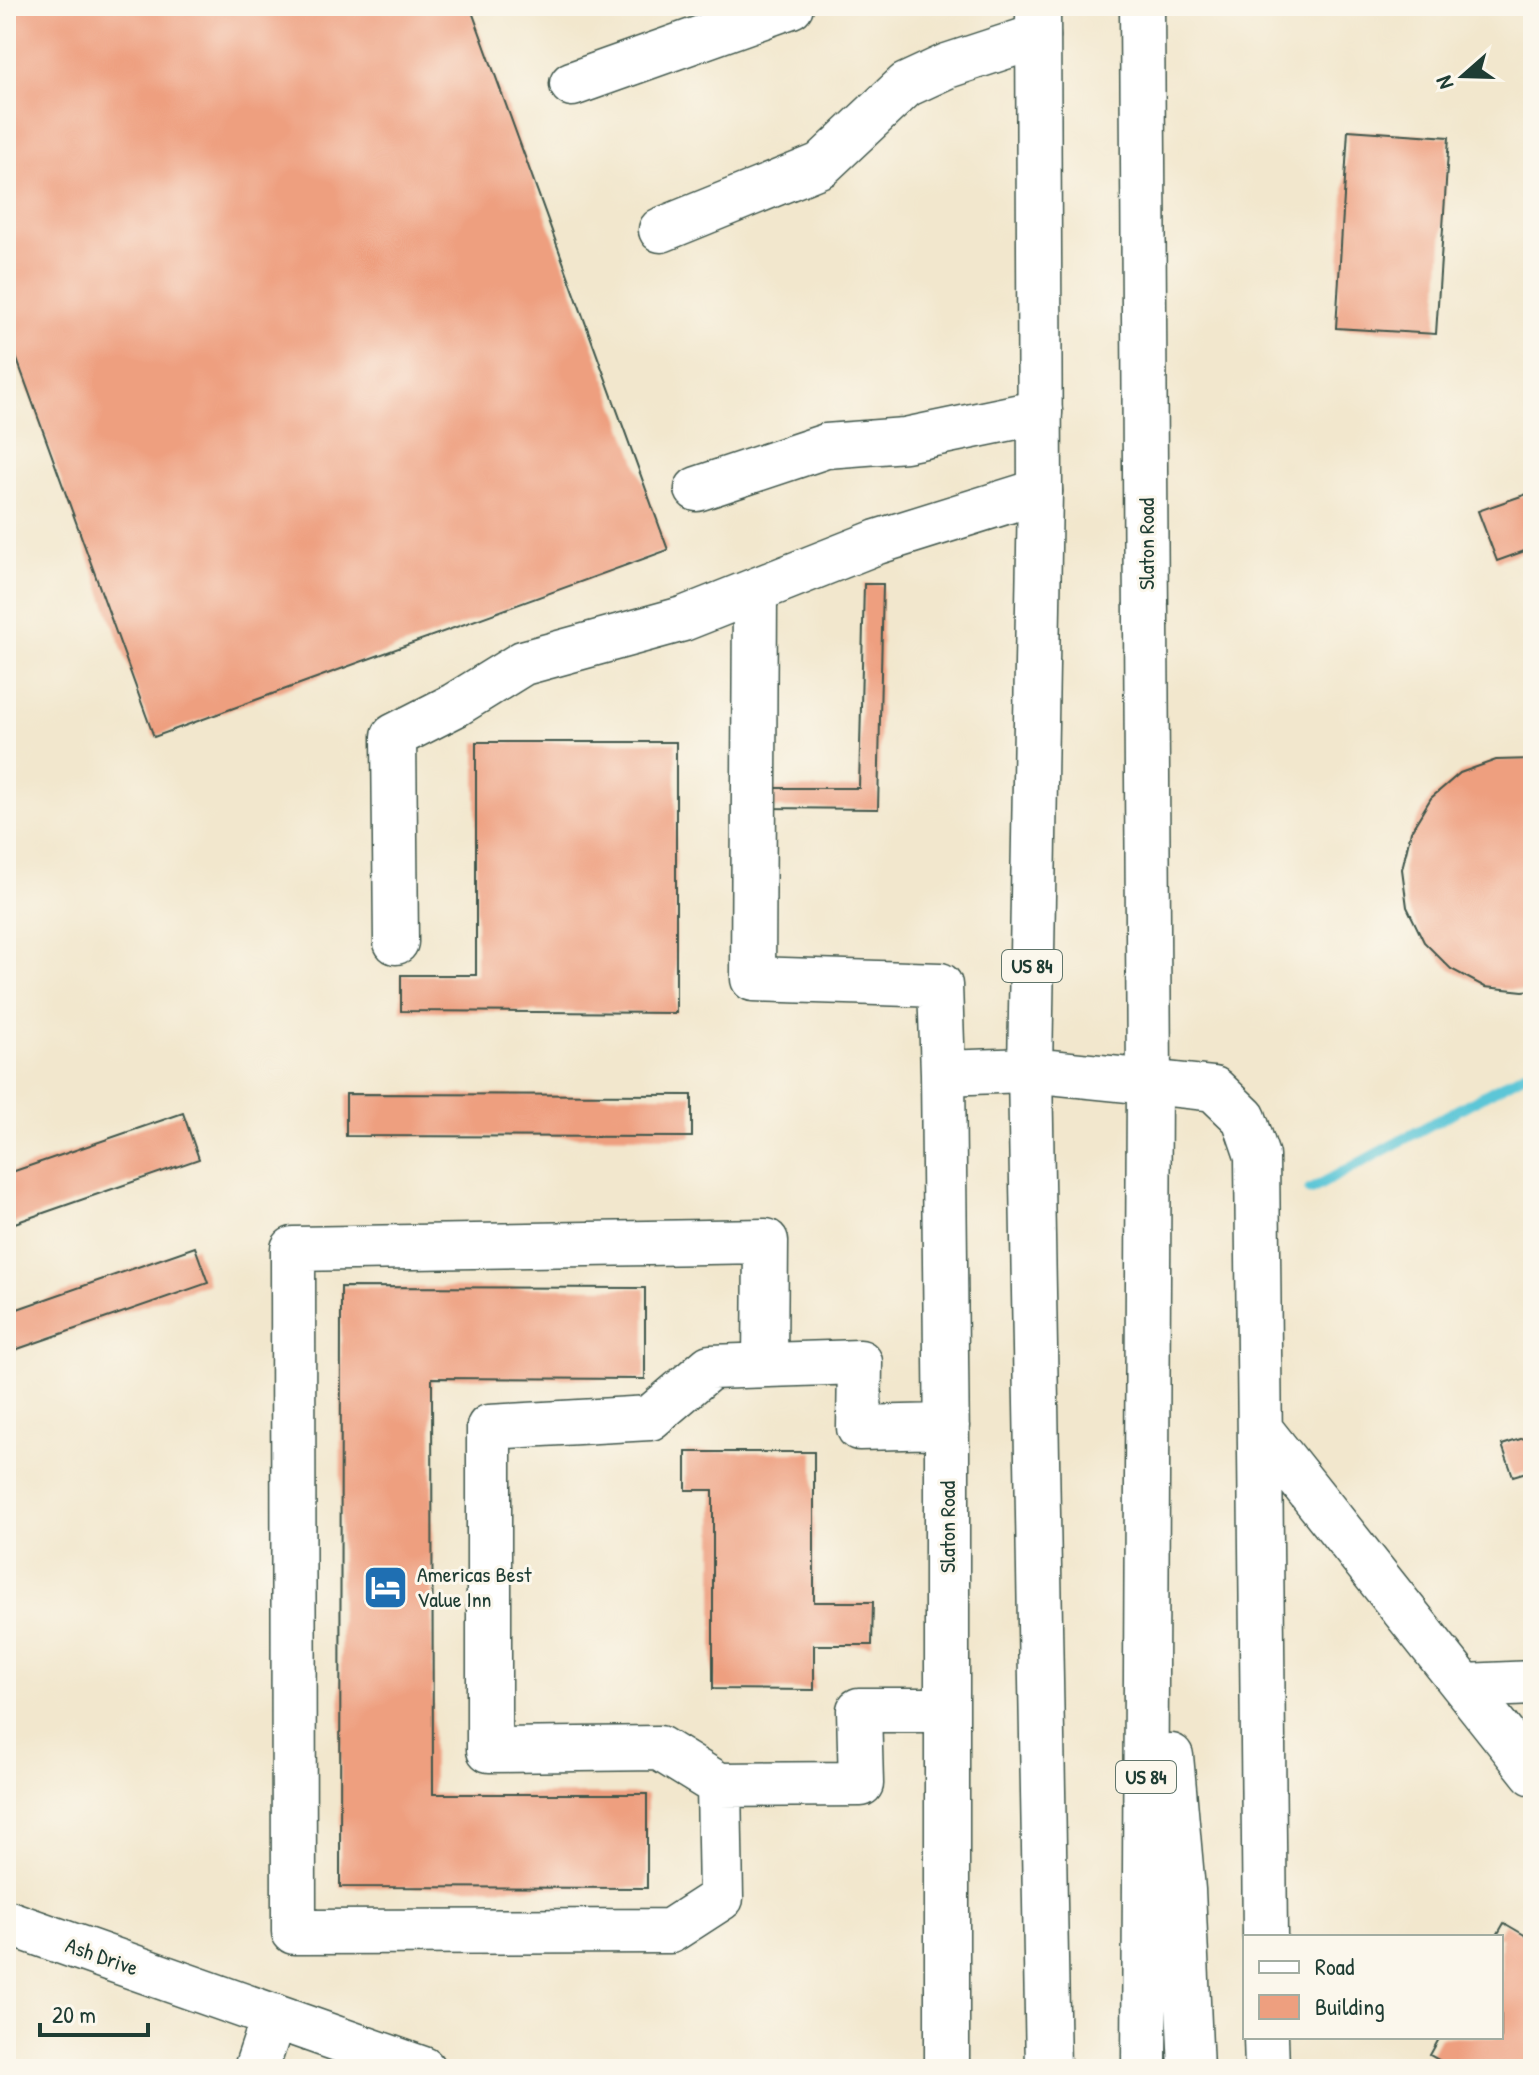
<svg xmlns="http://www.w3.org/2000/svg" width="1539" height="2075" font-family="'Patrick Hand',sans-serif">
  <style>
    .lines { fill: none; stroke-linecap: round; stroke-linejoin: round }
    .stream { stroke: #5cc6d7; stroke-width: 11 }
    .building { fill: #ee9f7f }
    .minor-casing { stroke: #3f564b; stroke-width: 47 }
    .highway-casing { stroke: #3f564b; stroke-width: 47 }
    .minor { stroke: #fff; stroke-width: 44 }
    .highway { stroke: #fff; stroke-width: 44 }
    .labels { text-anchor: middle; stroke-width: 6; stroke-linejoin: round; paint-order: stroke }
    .shield { fill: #fbf7ec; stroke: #61756b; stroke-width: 2 }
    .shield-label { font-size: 20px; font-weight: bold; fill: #1f3d34 }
    .street-label { font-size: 22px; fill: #1f3d34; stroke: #fbf7ec }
    .poi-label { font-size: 22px; fill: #1f3d34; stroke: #fbf7ec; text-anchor: start }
  </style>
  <rect width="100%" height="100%" fill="#fbf7ec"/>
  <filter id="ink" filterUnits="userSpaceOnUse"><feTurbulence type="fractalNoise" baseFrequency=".0125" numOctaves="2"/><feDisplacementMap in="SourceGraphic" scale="16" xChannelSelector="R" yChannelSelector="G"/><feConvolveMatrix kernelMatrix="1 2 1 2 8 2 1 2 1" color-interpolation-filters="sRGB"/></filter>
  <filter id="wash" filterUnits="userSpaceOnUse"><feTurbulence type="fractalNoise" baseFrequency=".006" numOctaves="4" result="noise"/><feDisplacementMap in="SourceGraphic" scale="32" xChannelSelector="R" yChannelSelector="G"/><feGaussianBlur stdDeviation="1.8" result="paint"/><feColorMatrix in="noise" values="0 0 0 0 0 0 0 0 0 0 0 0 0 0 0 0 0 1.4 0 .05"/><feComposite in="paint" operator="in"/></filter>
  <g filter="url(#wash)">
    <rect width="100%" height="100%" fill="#f2e7cd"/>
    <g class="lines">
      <path class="stream" d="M1310,1190L1533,1069"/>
    </g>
    <g id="blocks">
      <path class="building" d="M6,6H470L668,550L154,737L6,329Z
        M1348,130L1449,137L1436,334L1336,328Z
        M1530,493L1533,548L1497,561L1478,511Z
        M864,584H883L878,809L766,808V788H859Z
        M476,742H676V1013L401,1011V975H476Z
        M1533,759V990L1523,991L1485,987L1451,969L1424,942L1407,907L1402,869L1411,831L1431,798L1460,773L1496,760Z
        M346,1094L692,1095V1137L346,1136Z
        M183,1113L199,1159L6,1226V1174Z
        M195,1247L208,1283L6,1353V1313Z
        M341,1287L645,1288V1379L432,1378L433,1794H647V1888L340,1887Z
        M1533,1435V1470L1513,1476L1502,1445Z
        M686,1452H814V1602H873L872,1645H814V1690L713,1689V1490H686Z
        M1504,1923L1533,1940V2069L1507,2066L1505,2069H1455L1430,2055L1440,2037H1501V1937H1496Z"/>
    </g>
  </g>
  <g filter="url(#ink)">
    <use href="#blocks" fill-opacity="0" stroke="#3f564b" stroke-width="2"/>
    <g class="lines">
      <defs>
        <path id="minor" d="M572,84L791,6
          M661,230L821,165L906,85L947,66L1038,36
          M697,489L826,446L905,440L1040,412
          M755,591L753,979L940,985L943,1073
          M396,942L394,736L455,705L523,663L683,619L877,542L1040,491
          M1149,1082L1214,1089L1244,1118L1257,1156L1265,1937
          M947,1426L859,1428L860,1362L710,1367L650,1418L489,1427V1750L659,1748L719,1785L861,1784L859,1710H947
          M1260,1429L1533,1773
          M1465,1686L1533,1683
          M719,1785L721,1898L670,1931L294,1932L293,1249L766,1241L765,1365
          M6,1922L423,2069
          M1266,2037L1267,2069
          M256,2069L274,2016
          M947,2069V1449L943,1073L1030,1070"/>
        <path id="highway" d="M1038,6L1040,491L1030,1070L1048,2069
          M1142,6L1149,1082L1144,2069
          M1030,1070L1149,1082
          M1171,1756L1183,1890L1191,2069"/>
      </defs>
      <use href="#minor" class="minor-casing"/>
      <use href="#highway" class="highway-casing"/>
      <use href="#minor" class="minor"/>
      <use href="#highway" class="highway"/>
    </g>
  </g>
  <defs>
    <symbol id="hotel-square" viewBox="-11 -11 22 22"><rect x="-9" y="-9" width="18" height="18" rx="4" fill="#1f6fb2" stroke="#fbf7ec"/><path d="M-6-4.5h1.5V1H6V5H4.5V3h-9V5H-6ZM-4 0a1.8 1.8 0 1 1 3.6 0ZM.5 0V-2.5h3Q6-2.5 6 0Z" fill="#fff"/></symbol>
  </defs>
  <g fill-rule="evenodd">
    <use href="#hotel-square" x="360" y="1562" width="51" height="51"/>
  </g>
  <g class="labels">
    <g class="shield">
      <rect x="1002" y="950" width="60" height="32" rx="6"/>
      <rect x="1116" y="1761" width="60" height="32" rx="6"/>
    </g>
    <g class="shield-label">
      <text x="1032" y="973">US 84</text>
      <text x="1146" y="1784">US 84</text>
    </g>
    <g class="street-label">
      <text transform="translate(1146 544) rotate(-90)" y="8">Slaton Road</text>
      <text transform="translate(947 1527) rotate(-90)" y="8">Slaton Road</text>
      <text transform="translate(102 1956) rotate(19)" y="8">Ash Drive</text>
    </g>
    <g class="poi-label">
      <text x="417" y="1582">Americas Best<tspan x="417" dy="25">Value Inn</tspan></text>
    </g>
  </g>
  <rect width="1539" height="2075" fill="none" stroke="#fbf7ec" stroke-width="32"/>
  <rect x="1243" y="1935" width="260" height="104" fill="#fbf7ec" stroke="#a3ada2" stroke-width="2"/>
  <rect x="1259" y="1961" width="40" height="12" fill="#ffffff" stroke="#a3ada2" stroke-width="2"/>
  <text x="1315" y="1975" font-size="24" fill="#1f3d34">Road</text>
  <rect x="1259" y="1995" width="40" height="24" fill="#ee9f7f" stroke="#a3ada2" stroke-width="2"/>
  <text x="1315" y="2015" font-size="24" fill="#1f3d34">Building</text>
  <g transform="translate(1463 76) rotate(250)" stroke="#fbf7ec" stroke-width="6" paint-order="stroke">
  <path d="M0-6L14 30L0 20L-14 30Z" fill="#1f3d34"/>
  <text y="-12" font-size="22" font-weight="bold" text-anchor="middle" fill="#1f3d34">N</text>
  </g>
  <path d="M40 2023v12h108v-12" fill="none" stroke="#1f3d34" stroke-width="4"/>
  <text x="52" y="2023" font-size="24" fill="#1f3d34" stroke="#fbf7ec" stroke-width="6" paint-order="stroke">20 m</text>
</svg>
